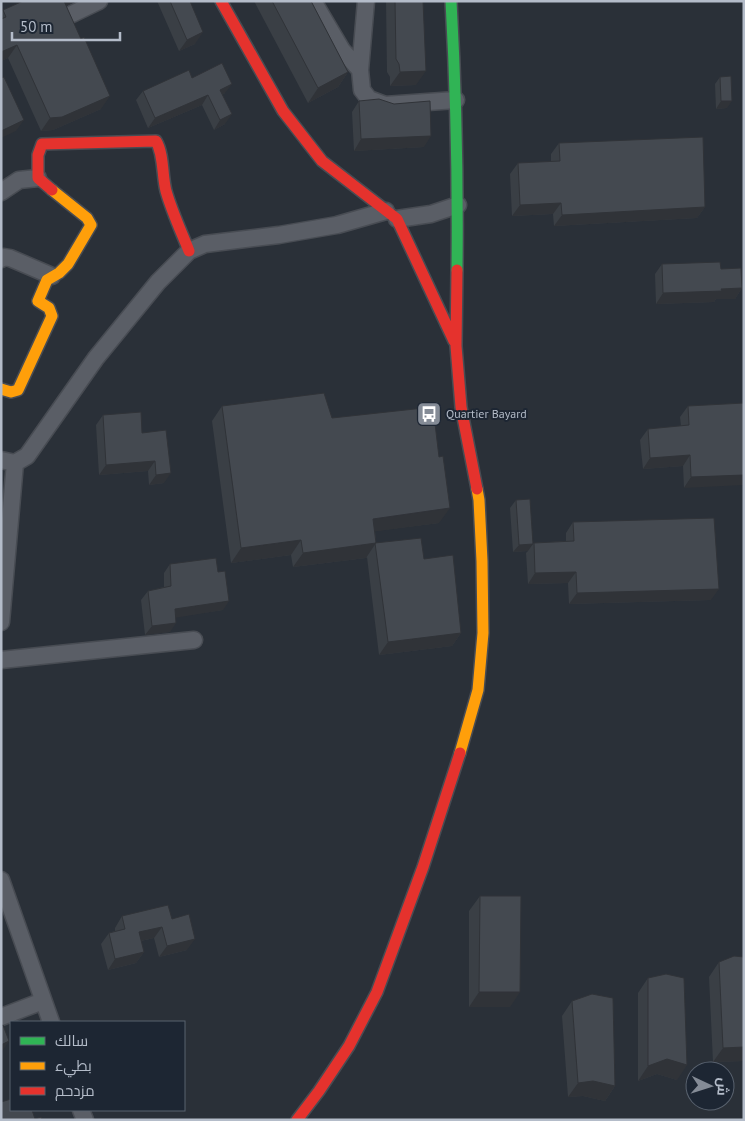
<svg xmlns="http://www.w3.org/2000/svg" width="745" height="1121" font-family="'PT Sans',Cairo,sans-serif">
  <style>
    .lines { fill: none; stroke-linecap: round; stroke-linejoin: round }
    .street-casing { stroke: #484c53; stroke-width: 19 }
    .fast-casing { stroke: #484c53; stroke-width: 14 }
    .slow-casing { stroke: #484c53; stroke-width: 14 }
    .jam-casing { stroke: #484c53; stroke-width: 14 }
    .street { stroke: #5a5e66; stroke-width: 16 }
    .fast { stroke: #30b455; stroke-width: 11 }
    .slow { stroke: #ff9f0a; stroke-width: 11 }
    .jam { stroke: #e5322d; stroke-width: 11 }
    .wall { fill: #3a3f45 }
    .shaded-wall { fill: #303338 }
    .building { fill: #444950; stroke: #303338 }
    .labels { text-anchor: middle; stroke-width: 4; stroke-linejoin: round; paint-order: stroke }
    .poi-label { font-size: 12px; fill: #b4bcc9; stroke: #1d2633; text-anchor: start }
  </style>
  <rect width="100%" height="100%" fill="#2a3038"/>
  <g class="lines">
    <defs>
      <path id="street" d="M313,1L342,50L360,70L362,90L369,99L385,105L456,100
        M72,14L99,1
        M360,70L366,1
        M1,192L19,180L38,178
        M397,219L431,214L458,205
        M1,259L4,257L10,258L52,276
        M1,460L15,463L27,456L96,358L158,282L189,251L205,244L279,235L337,225L386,211
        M1,622L15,463
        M1,660L194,640
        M1,880L51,1022
        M1,1017L43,1001
        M81,1110L85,1120"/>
      <path id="fast" d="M451,1C456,91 458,180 457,270"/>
      <path id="slow" d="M1,389L11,392L18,390L52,316L49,308L38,301L47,280L59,273L68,264L91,225L87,218L52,190
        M460,753L478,690L483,633L482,561L479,500L477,489"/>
      <path id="jam" d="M221,1L283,111L322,161L397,219L454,341
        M52,190L38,178V155L42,144L156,141C164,154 162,176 166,191C172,212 181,231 189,251
        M457,270L456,346L461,407L477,489
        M297,1120L319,1091L349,1046L377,992L423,867L460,753"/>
    </defs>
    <use href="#street" class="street-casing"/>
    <use href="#fast" class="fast-casing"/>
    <use href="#slow" class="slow-casing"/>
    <use href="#jam" class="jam-casing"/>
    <use href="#street" class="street"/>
    <use href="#fast" class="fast"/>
    <use href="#slow" class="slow"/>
    <use href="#jam" class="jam"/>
  </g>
  <path class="wall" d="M23,1H76L66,6L101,109L53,130L41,131L8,58L1,61V13L3,10Z
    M157,1H190L195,44L179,51Z
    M254,1H311L348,72L338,87L308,103Z
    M386,1H423L416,85L390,86V77L387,72Z
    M720,77L727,108L716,109L715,84Z
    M192,78L225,93L222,95L225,124L214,130L202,105L148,128L136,100L143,91Z
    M359,101L424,147L354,151L352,112Z
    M559,143L705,207L697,218L554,226L553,214L512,216L510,174L518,163L551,162V154Z
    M662,264L721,269L742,288L735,299H716L714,302L656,304L655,274Z
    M744,403L684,488L683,466L643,469L640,440L648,429L681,426L680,417L688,406Z
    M222,406L332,418L439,523L375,531L376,543L424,559L461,633L452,646L379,655L367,557L366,558L293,567L291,555L231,563L212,421Z
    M103,415L142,433L164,483L149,485L148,471L99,475L96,425Z
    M516,500L533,543L566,541V533L573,522L711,600L569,604L568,583L528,584L526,553L528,551L513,552L510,508Z
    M170,564L223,610L175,617L170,632L145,635L141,600L148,591L164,587V573Z
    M480,896L510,1007H469V911Z
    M122,916L172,919L187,950L159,957L154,938L141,941L144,952L136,963L108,970L101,944L109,933L115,931V928Z
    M744,957V1061L713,1062L709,977L719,962Z
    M648,978L677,1080L657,1074L638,1081V993Z
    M572,1001L615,1086L605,1101L583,1096L568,1097L562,1016Z"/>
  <path class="shaded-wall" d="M62,1H76L54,12Z
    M203,32L195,44L179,51L187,40Z
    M17,45L8,58L1,61V52Z
    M426,71L416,85L390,86L400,72Z
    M348,72L338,87L308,103L318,88Z
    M232,84L225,93L213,100L220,90Z
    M208,95L202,105L148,128L155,118Z
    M110,96L101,109L53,130L41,131L50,118Z
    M721,101H732L727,108L716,109Z
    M232,114L225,124L214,130L220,120Z
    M24,120L16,131L1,138V131Z
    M431,136L424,147L354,151L361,139Z
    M561,203L553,214L512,216L520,205Z
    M705,207L697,218L554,226L562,215Z
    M742,288L735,299H716L714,302L656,304L663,293L721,289Z
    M690,455L683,466L643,469L650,458Z
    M155,461L148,471L99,475L106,465Z
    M171,473L164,483L149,485L156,475Z
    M744,475V485L684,488L691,477Z
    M450,508L439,523L363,533L373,519Z
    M301,540L291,555L231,563L241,548Z
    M376,543L366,558L293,567L303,553Z
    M533,544L528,551L513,552L519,545Z
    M576,572L568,583L528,584L535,573Z
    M719,589L711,600L569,604L577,593Z
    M229,601L223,610L168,619L175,609Z
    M176,623L170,632L145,635L152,626Z
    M461,633L452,646L379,655L388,642Z
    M162,927L154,938L131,943L139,932Z
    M195,939L187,950L159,957L167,946Z
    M144,952L136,963L108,970L115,959Z
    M479,992H520L510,1007H469Z
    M9,1041L1,1053V1045Z
    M744,1047V1061L713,1062L723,1048Z
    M667,1059L687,1065L677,1080L657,1074L638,1081L648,1066Z
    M593,1081L615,1086L605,1101L583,1096L568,1097L578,1083Z"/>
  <path class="building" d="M23,1H64L81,39L84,37L110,96L62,117L50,118L17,45L1,52V19L6,17L3,10Z
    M170,1H190L203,32L187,40Z
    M272,1H311L348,72L318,88Z
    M395,1H423L426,71L400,72L399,64L396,59Z
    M222,63L232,84L220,90L232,114L220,120L208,95L155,118L143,91L189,70L192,78Z
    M731,76L732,101H721L720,77Z
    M4,77L24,120L1,131V78Z
    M379,99L394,104L430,101L431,136L361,139L359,101Z
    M703,137L705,207L562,215L561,203L520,205L518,163L560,161L559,143Z
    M720,262L721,269L741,268L742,288L721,289L722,291L663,293L662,264Z
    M324,393L332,418L433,407L439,457L443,456L450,508L373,519L376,543L303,553L301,540L241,548L222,406Z
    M744,403V475L691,477L690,455L650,458L648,429L689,425L688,406Z
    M141,412L142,433L166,430L171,473L156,475L155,461L106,465L103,415Z
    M530,499L533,544L519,545L516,500Z
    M714,518L719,589L577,593L576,572L535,573L534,543L574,541L573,522Z
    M421,538L424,559L453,555L461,633L388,642L375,543Z
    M216,558L218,572L225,571L229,601L175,609L176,623L152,626L148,591L171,586L170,564Z
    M480,896H521L520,992H479Z
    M168,905L172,919L189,914L195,939L167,946L162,927L139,932L144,952L115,959L109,933L125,929L122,916Z
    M734,956L744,957V1047L723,1048L719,962Z
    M666,974L684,978L687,1065L667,1059L648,1066V978Z
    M592,994L613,998L615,1086L593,1081L578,1083L572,1001Z
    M3,1025L9,1041L1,1045V1026Z
    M11,1099V1110H32L35,1119L41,1117L42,1120H1V1102Z"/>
  <defs>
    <symbol id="bus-square" viewBox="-11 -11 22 22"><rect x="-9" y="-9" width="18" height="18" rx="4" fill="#848b96" stroke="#1d2633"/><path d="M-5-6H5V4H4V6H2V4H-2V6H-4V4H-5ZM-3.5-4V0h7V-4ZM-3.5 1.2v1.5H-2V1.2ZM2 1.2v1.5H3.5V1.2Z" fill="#fff"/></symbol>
  </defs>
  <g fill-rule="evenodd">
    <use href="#bus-square" x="415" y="400" width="28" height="28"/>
  </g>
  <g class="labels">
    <g class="poi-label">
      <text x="446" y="418">Quartier Bayard</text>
    </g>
  </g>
  <rect width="745" height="1121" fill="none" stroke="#b4bcc9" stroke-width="5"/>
  <rect x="10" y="1021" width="175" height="90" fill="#1d2633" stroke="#59626f"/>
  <rect x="20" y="1037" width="25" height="8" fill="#30b455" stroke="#59626f"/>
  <text x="55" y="1046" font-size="15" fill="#b4bcc9">سالك</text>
  <rect x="20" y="1062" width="25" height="8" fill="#ff9f0a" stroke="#59626f"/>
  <text x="55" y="1071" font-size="15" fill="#b4bcc9">بطيء</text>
  <rect x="20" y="1087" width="25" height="8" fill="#e5322d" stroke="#59626f"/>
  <text x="55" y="1096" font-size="15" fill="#b4bcc9">مزدحم</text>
  <g transform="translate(710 1086) rotate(94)"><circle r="24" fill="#1d2633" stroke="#59626f"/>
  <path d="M0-4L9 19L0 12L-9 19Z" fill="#848b96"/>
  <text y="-8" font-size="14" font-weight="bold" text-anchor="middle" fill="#b4bcc9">ش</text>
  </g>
  <path d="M12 32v8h108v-8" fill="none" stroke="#b4bcc9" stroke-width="2.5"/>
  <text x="20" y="32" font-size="15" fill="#b4bcc9" stroke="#1d2633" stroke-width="4" paint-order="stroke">50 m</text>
</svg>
